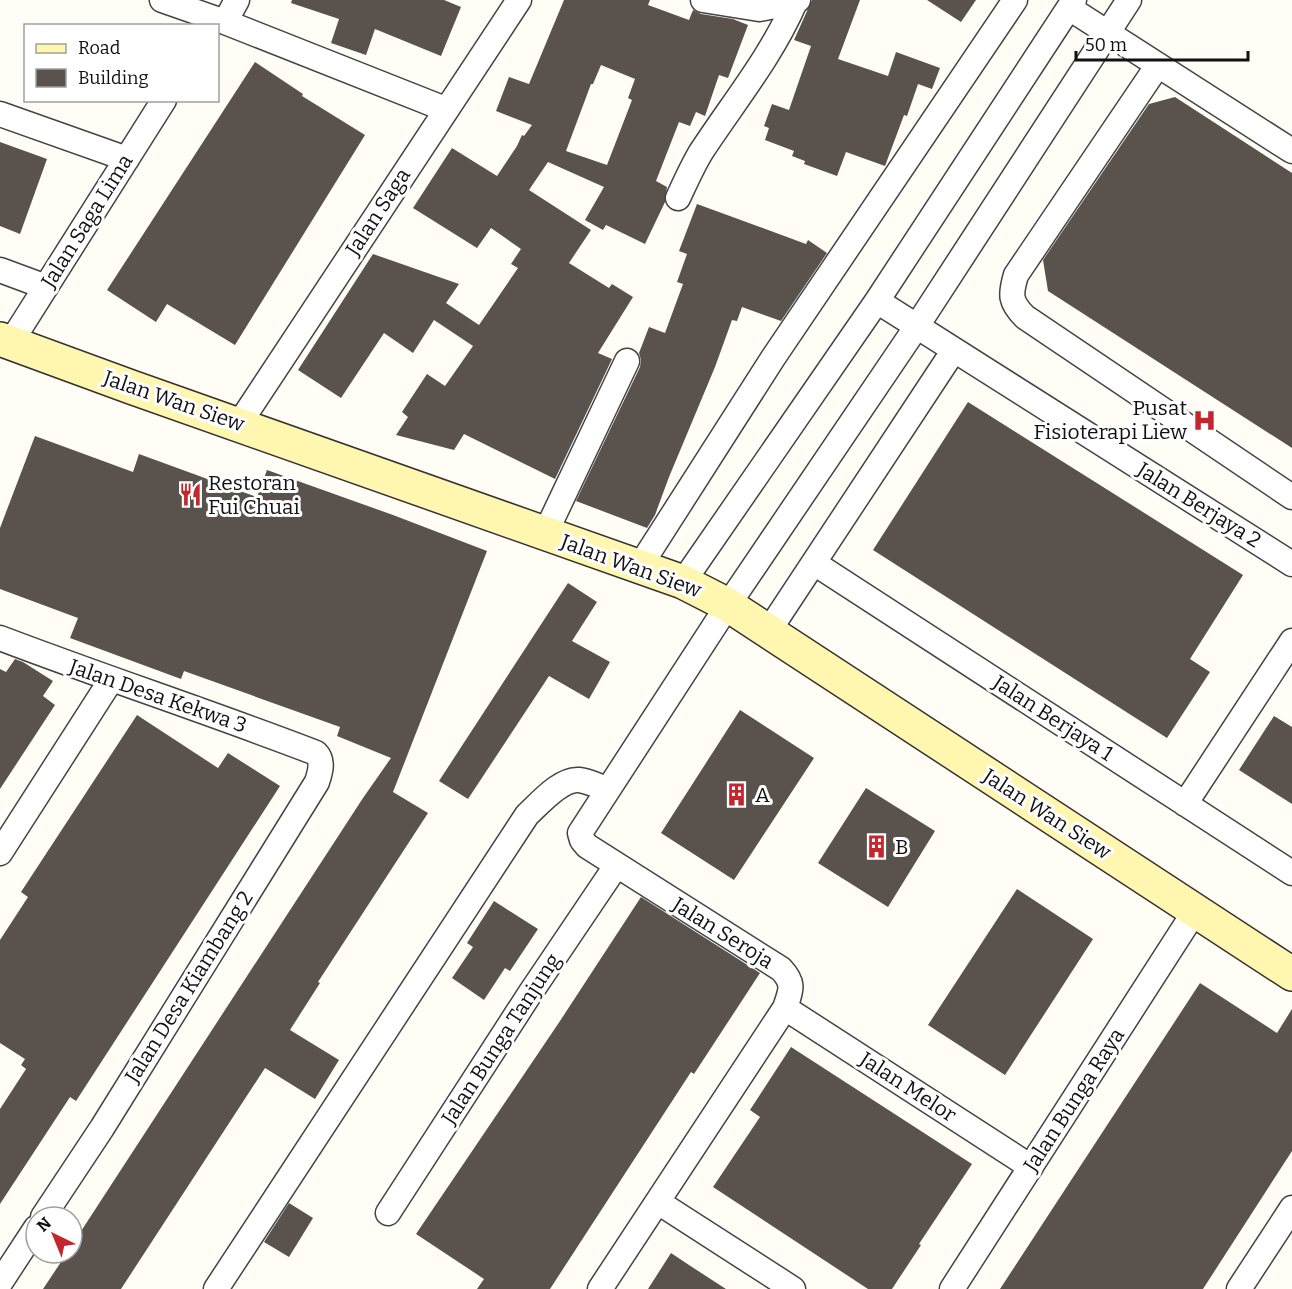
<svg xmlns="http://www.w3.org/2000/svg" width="1292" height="1289" font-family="Bitter,serif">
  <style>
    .building { fill: #5a524d; fill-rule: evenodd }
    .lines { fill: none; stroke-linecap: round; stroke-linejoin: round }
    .street-casing { stroke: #444; stroke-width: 27 }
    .secondary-casing { stroke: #333; stroke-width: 36 }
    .street { stroke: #fff; stroke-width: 24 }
    .secondary { stroke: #fff6b0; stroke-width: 33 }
    .labels { text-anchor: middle; stroke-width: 6; stroke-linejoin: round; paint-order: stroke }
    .street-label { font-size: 21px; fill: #111; stroke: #fff }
    .poi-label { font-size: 21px; fill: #111; stroke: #fff; text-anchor: start }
  </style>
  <rect width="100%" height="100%" fill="#fffdf5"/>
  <path class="building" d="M292,0H444L461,7L441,56L375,29L366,55L331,43L339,19L291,3Z
    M564,0H650L648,5L689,20L693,10L701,14L733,19L748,25L728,78L719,75L705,116L696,112L690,126L679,122L656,181L667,187L665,202L645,244L606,225L603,230L585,220L604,187L548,162L529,190L591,230L569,263L609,288L612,284L633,297L598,353L612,359L555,479L464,434L454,450L396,435L408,417L402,412L427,374L445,386L473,346L434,320L413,353L384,333L341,398L298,370L373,254L459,284L446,303L479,325L518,268L511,264L521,249L491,228L477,248L413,208L452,148L497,176L517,146L522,135L524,136L532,125L496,111L509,77L529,84ZM601,65L635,79L628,98L632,100L607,165L566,151L591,84H593Z
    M812,0H860L838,59L888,76L896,52L940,68L932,89L918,84L907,116L904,115L885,166L846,152L837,176L804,164L805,161L792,156L794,151L765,140L769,128L764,126L772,104L789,110L811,46L794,40Z
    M927,0H976L961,22Z
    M255,62L303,94L302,96L365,135L235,345L167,304L156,322L107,290Z
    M1175,97L1292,173V448L1048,291L1043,260L1149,104Z
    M0,142L47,159L20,234L0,226Z
    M697,204L806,244L808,240L827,253L781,321L742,307L737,321L732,320L715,367L669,477L655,515L647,528L576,501L640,367L641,360L639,353L649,327L665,333L683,284L677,282L687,254L679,251Z
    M968,402L1243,575L1190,659L1210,672L1167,738L873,550Z
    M35,436L133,472L139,454L257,497L267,470L393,515L487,551L393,792L428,813L318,982L320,983L290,1030L339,1060L315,1099L265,1068L121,1289H43L67,1253H72V1245L363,798L391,758L337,736L340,727L184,671L181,679L70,638L78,618L0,589V528Z
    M568,583L597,602L572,641L610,662L589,699L549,676L468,799L439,781Z
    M15,659L23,662L53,681L43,696L55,705L0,789V669L6,672Z
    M740,710L814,758L734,880L661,833Z
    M137,715L218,768L228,753L280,786L76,1101L70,1097L0,1204V1109L26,1069L21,1065L25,1059L0,1043V940L28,897L21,892Z
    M1274,716L1292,727V804L1239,770Z
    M866,788L935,831L888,907L818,863Z
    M1017,889L1093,939L1005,1075L928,1025Z
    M641,897L760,973L694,1074L691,1072L550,1289H477L484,1279L416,1234L560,1021Z
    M494,901L538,929L510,971L505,968L484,1000L452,978L473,947L467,943Z
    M1200,983L1277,1033L1292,1009V1151L1203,1289H1000Z
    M791,1047L972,1164L919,1244L921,1245L892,1289H868L713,1187L760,1117L750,1110Z
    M289,1203L313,1218L289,1257L264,1242Z
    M671,1253L692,1267L726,1289H648Z"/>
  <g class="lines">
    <defs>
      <path id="street" d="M162,0L225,22L445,109
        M703,0L759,9L795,2L798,0
        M1069,8L1292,151
        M225,22L237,0
        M1158,65L1016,275C1010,295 1010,302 1025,317L1292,497
        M0,114L127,159
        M678,198C685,183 692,167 701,152C733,103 771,57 795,2
        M0,270L46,287
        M877,301L1292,564
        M11,342L164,100
        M239,424L519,0
        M545,534L627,361
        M814,563L1292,873
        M640,566L773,358L1015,0
        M683,582L877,301L1074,0
        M768,632L954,350
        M0,638C105,678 212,713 316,753C324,761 320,773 317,782L102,1128L43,1217
        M1185,804L1292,641
        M0,853L111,680
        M785,1008L1031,1167
        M658,1202L793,1289
        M388,1213L531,992L616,866
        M0,1283L36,1228
        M216,1289L527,815C539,804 561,778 579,780C588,781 598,786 607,789
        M600,1289L785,1008C791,990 795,984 781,969L587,846L582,840L580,833L728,605L917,326L1129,0
        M952,1289L1195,911
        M1239,1289L1292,1208"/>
      <path id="secondary" d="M0,339L131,387L683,582L728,605L1292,974"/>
    </defs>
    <use href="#street" class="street-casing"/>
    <use href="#secondary" class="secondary-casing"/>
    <use href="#street" class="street"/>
    <use href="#secondary" class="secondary"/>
  </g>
  <defs>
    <symbol id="hospital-bare" viewBox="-9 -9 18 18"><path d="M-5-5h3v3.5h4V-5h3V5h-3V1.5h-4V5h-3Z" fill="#c4262e" stroke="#fff" stroke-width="2.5" paint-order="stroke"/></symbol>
    <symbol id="restaurant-bare" viewBox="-9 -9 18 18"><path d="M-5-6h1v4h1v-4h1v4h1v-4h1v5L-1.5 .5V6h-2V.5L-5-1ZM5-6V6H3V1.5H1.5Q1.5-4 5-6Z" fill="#c4262e" stroke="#fff" stroke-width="2.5" paint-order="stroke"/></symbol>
    <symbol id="building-bare" viewBox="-9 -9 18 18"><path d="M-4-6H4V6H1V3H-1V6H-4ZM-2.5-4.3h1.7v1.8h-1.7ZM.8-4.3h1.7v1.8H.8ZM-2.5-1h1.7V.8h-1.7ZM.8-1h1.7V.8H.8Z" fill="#c4262e" stroke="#fff" stroke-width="2.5" paint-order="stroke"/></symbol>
  </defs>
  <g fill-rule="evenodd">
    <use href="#hospital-bare" x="1188" y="404" width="33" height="33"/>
    <use href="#restaurant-bare" x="174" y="478" width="33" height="33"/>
    <use href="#building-bare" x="720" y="778" width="33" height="33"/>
    <use href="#building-bare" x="860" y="830" width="33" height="33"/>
  </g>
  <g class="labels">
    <g class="street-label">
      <text transform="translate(378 212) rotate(-57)" y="7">Jalan Saga</text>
      <text transform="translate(87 221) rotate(-58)" y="7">Jalan Saga Lima</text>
      <text transform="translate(174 401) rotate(19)" y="7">Jalan Wan Siew</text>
      <text transform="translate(1199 505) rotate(32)" y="7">Jalan Berjaya 2</text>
      <text transform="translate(631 566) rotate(20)" y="7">Jalan Wan Siew</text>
      <text transform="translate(158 696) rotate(19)" y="7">Jalan Desa Kekwa 3</text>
      <text transform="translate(1053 718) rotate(33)" y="7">Jalan Berjaya 1</text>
      <text transform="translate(1047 814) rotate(33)" y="7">Jalan Wan Siew</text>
      <text transform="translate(723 933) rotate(32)" y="7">Jalan Seroja</text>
      <text transform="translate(189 987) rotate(-58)" y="7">Jalan Desa Kiambang 2</text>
      <text transform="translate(501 1039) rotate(-57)" y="7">Jalan Bunga Tanjung</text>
      <text transform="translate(908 1087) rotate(33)" y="7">Jalan Melor</text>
      <text transform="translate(1074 1100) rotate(-57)" y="7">Jalan Bunga Raya</text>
    </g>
    <g class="poi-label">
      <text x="1187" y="415" text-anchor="end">Pusat<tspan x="1187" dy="24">Fisioterapi Liew</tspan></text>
      <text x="208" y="490">Restoran<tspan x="208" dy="24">Fui Chuai</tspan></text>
      <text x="755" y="802">A</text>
      <text x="895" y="854">B</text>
    </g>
  </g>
  <rect x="24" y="24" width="195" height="78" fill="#ffffff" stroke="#a0a0a0" stroke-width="1.5"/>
  <rect x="36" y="44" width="30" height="9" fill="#fff6b0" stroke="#a0a0a0" stroke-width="1.5"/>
  <text x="78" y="54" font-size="18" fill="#111111">Road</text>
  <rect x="36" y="69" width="30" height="18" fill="#5a524d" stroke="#a0a0a0" stroke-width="1.5"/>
  <text x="78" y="84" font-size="18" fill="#111111">Building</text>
  <g transform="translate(54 1235) rotate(317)"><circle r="28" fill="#ffffff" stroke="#a0a0a0" stroke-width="1.5"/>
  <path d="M0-4.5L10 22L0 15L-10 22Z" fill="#c4262e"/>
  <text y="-9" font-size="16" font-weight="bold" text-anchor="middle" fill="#111111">N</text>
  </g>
  <path d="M1076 51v9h172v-9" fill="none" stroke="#111111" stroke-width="3"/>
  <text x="1085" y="51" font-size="18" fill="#111111" stroke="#ffffff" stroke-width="4.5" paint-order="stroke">50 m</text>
</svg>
